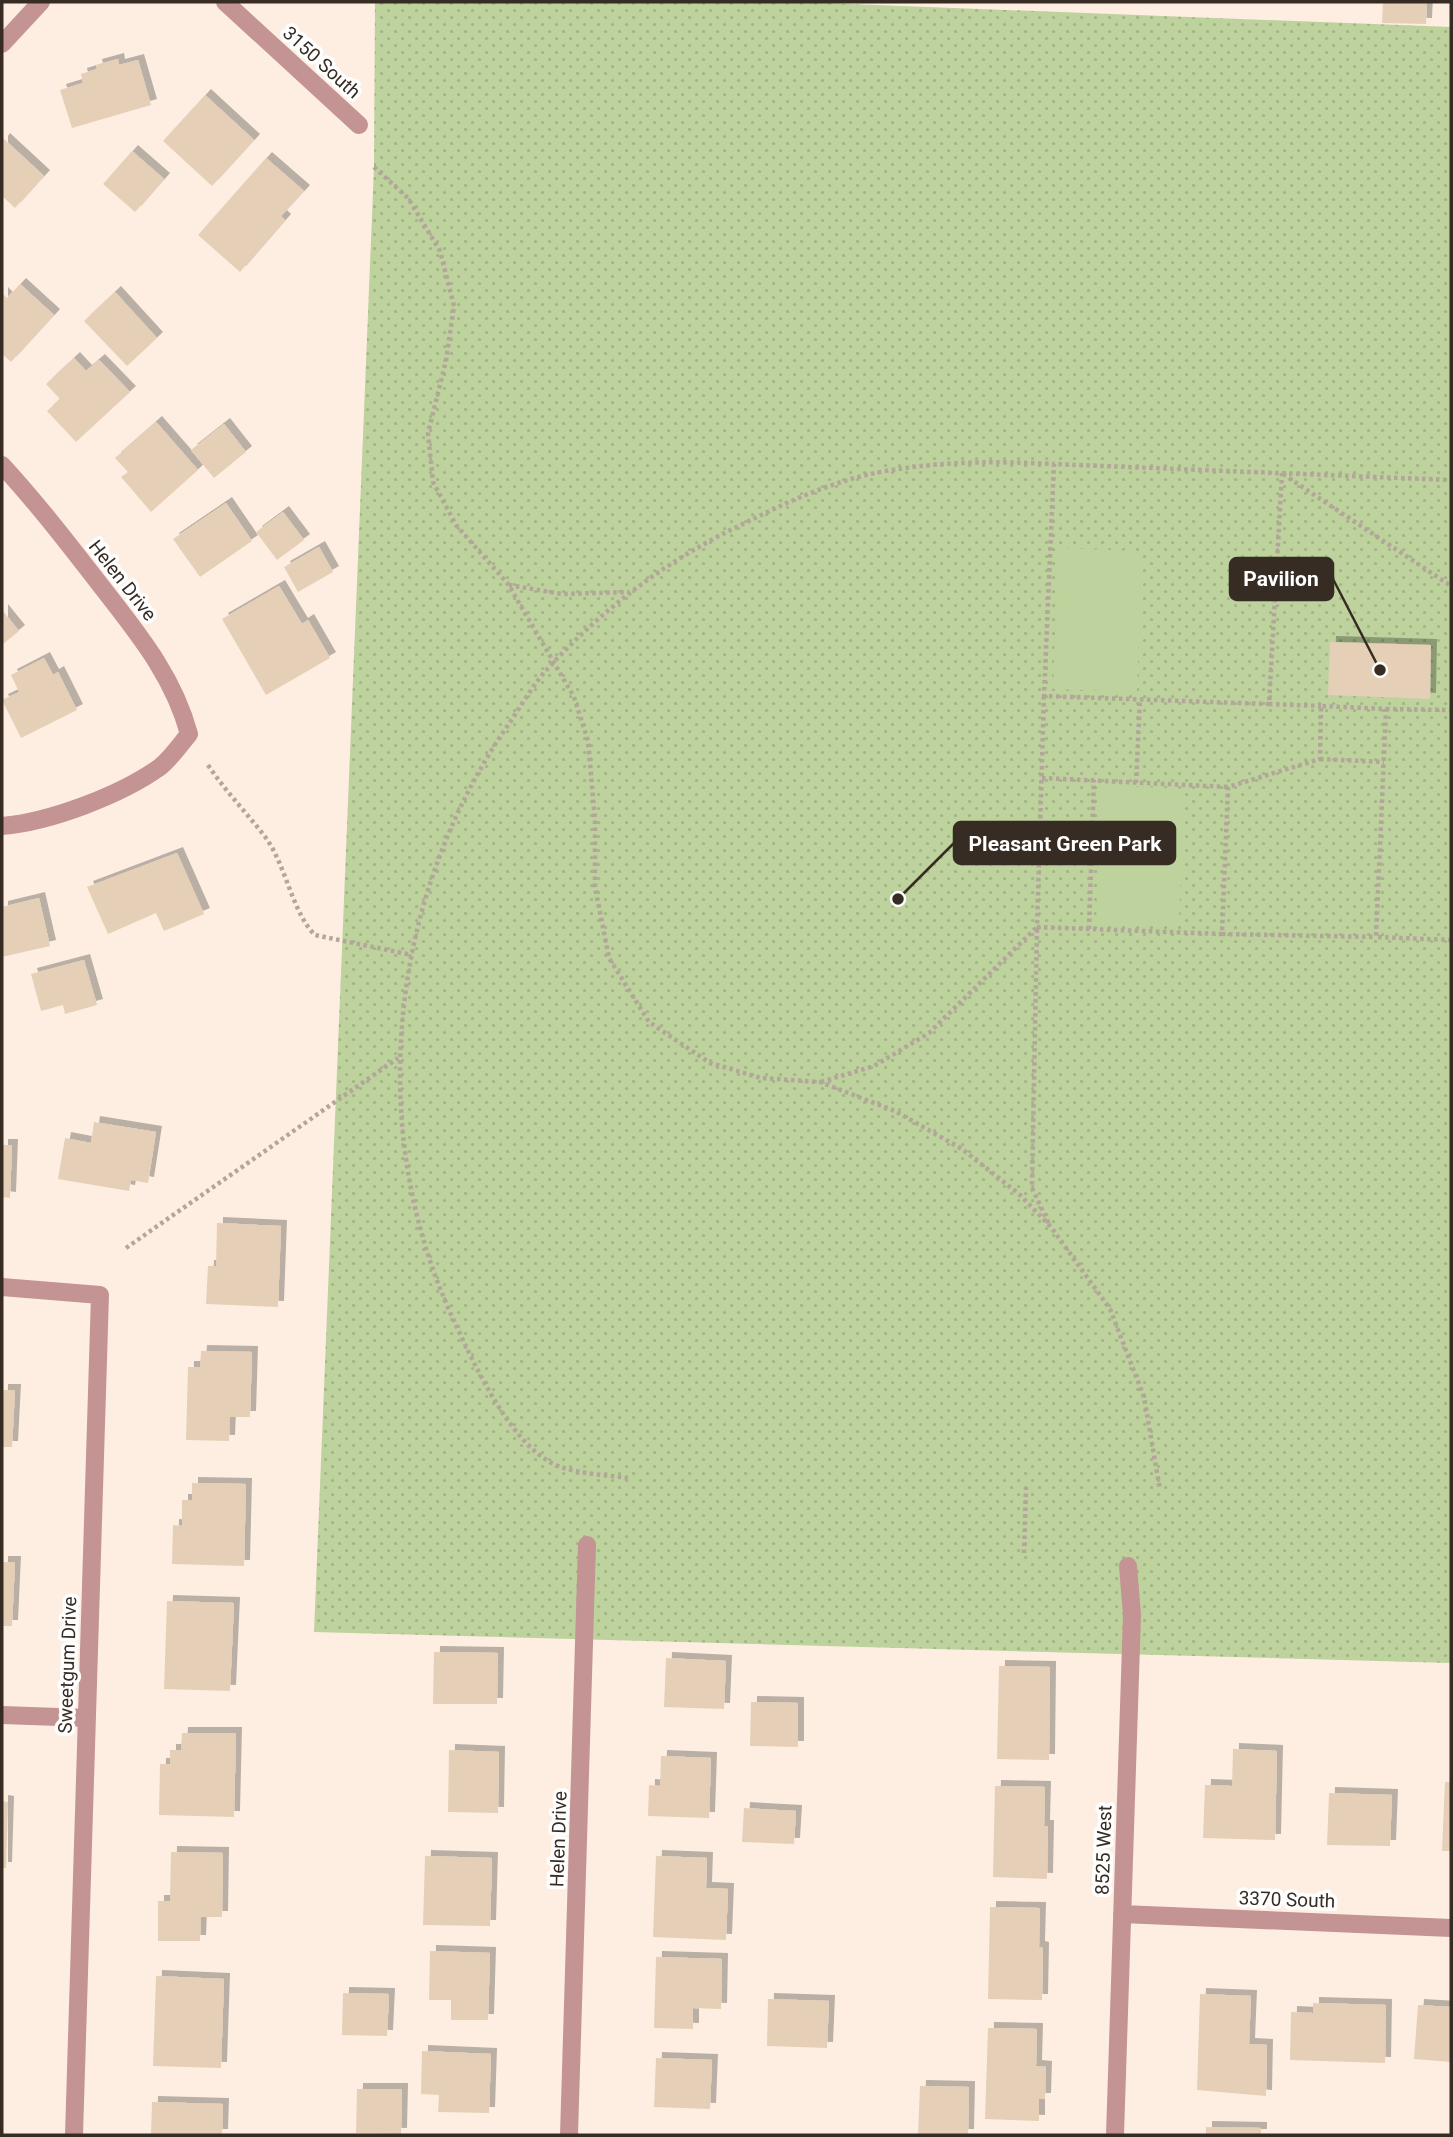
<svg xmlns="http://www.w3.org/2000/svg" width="1453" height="2137" font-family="Roboto,sans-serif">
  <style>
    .green { fill: url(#green-dots) }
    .pitch { fill: #bdd29c }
    .building { fill: #e5d0b7; filter: url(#shadow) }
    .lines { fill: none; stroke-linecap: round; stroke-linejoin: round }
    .path { stroke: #b3a59a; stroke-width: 4.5; stroke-dasharray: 3.5 3.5; stroke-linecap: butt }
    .minor { stroke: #c39493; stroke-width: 18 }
    .labels { text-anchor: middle; stroke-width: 7; stroke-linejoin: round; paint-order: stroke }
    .street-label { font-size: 19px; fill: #362c24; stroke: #fefefe }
    .leader { fill: none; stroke: #362c24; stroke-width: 2.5 }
    .callout-dot { fill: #362c24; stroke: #fefefe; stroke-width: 2.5 }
    .callout { fill: #362c24; stroke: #362c24; stroke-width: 2.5 }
    .callout-label { font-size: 21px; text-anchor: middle; font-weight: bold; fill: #fff }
  </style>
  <defs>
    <pattern id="green-dots" width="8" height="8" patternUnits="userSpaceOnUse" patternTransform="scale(1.75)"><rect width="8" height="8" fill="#bdd29c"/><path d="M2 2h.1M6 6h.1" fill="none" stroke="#a3b486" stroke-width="1.8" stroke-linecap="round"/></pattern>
    <filter id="shadow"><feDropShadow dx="6" dy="-6" stdDeviation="0" flood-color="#0004"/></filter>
  </defs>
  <rect width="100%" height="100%" fill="#feeee1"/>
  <path class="green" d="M375,2H799L1451,27V1663L314,1632L374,167Z"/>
  <path class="pitch" d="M1058,548L1142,551L1137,692L1053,689Z
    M1101,785L1184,789L1179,925L1096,922Z"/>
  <path class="building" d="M1383,2H1427L1426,24L1382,23Z
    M118,59L119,65L138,60L151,105L72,128L60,90L83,83L81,74L97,69L96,65Z
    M205,95L254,140L212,186L163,141Z
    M4,139L44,176L15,208L2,196V142Z
    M132,151L164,179L135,212L103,184Z
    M266,158L304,191L281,216L285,220L240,272L198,235Z
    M20,284L54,315L11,362L2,354V293L7,298Z
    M115,292L157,338L127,366L84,321Z
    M74,358L86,371L99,360L130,392L76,442L47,411L60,399L46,384Z
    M156,422L198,470L151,512L121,477L128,472L115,458Z
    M224,424L246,452L214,478L191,450Z
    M226,503L252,541L200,577L173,539Z
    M283,512L304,540L277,560L256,532Z
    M319,547L333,572L298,592L284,567Z
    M279,586L302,624L308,620L330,658L266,695L222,619Z
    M2,610L19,631L2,645Z
    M1330,642L1431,645L1430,699L1328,695Z
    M44,658L53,675L58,672L77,710L21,738L2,700L19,692L11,675Z
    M177,853L204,914L164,931L156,913L108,934L87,887Z
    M39,898L50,946L2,957V907Z
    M84,960L97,1005L65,1014L63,1005L41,1011L31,974Z
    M94,1122L156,1132L148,1183L131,1180L129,1191L58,1179L65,1138L91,1143Z
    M2,1145H12L10,1198L2,1197Z
    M217,1223L281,1226L278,1307L206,1304L208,1266H216Z
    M201,1351L252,1352L250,1417H230L229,1441L186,1440L188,1367H200Z
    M2,1390H15L12,1447H2Z
    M192,1483L246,1484L244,1566L172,1564L173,1525L182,1526V1500H192Z
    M2,1562H15L12,1626H2Z
    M167,1601L234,1603L230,1691L164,1689Z
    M434,1652L498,1653L497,1704H433Z
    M666,1658L726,1661L724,1709L664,1707Z
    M999,1666L1050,1667L1049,1760L997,1759Z
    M751,1702L798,1703V1747L750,1746Z
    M182,1733H236L234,1817L159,1815L160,1764H170V1750H181Z
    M1233,1749L1277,1751L1275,1840L1203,1838L1205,1785L1232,1786Z
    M449,1750L499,1752L498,1813L448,1812Z
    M661,1756L711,1758L709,1818L648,1816L649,1785L660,1786Z
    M1445,1782H1451V1851H1442Z
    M995,1786L1045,1787L1044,1826H1048L1047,1879L993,1877Z
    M1329,1793L1392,1795L1390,1846L1327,1845Z
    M2,1801L8,1802L6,1868H2Z
    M744,1808L796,1811L794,1844L742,1842Z
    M171,1852L223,1853L222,1917H201L200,1941H158V1901H170Z
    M425,1856L492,1858L490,1926L423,1925Z
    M656,1856L707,1858L706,1888L728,1889L726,1940L653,1937Z
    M990,1907L1040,1908L1039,1947L1043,1948L1042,2000L988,1999Z
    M430,1951L490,1953L488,2020H451V2000H429Z
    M656,1957L722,1959L721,2009L693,2008V2029L654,2028Z
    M156,1976L224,1979L221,2068L153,2066Z
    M343,1993L389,1994L387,2036L342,2035Z
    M1200,1994L1251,1996L1249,2044L1267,2045L1266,2096L1197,2090Z
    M768,1999L829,2001L827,2048L767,2046Z
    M1313,2003L1386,2005L1385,2063L1290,2060L1291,2012L1313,2013Z
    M1418,2005L1451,2007V2062L1414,2059Z
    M988,2028L1037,2029L1036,2066L1046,2067L1045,2099H1039V2121L985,2119Z
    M422,2051L491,2054L489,2113L438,2112L439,2095L421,2094Z
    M656,2058L712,2060L710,2109L654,2107Z
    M920,2086L969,2087L968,2135H918Z
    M357,2089H402L401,2134L356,2133Z
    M152,2102L223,2104L222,2135H151Z
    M1206,2127L1261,2128V2135H1206Z"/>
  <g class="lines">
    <path class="path" d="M374,167L408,198L440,251L454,306L446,361L428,433L433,482L456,525L508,584L574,697L588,741L595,820V887L609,958L649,1022L710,1063L761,1078L820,1082L895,1111L962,1149L1019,1194L1051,1227L1110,1309L1144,1397L1160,1490
      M1282,473L1269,704L1044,696L1054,464L1451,480
      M1283,474L1451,586
      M509,585L562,594L629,592
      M1044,696L1037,927L1222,934L1228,787L1320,759L1321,706L1386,709L1376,937L1451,940
      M1269,704L1321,706
      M1386,709L1451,710
      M1320,759L1384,762
      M208,765C226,792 247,813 266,838C286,866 293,914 315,935L412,955
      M1042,778L1228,787
      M1136,783L1140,699
      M1089,929L1094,780
      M1222,934L1376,937
      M821,1082L874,1066L929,1033L1037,927L1032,1188L1049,1224
      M126,1248L398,1058
      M628,1478C606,1475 581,1474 561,1467C514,1452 475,1366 455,1323C365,1133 388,901 506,728C520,708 533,684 550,666C606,606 670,558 745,523C787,502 833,481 880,472C941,461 993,461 1054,464
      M1024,1553L1026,1487"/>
    <path class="minor" d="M225,2L359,125
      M2,44L41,2
      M2,465C36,502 67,542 98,582C135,630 173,674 189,734C180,745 171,758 160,767C121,795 50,822 2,826
      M2,1287L100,1295L74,2135
      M2,1715L87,1718
      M1122,1914L1451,1928
      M569,2135L587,1545
      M1115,2135L1132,1615L1128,1566"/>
  </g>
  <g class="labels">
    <g class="street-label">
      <text transform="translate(322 62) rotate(42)" y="7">3150 South</text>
      <text transform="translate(123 580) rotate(52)" y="7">Helen Drive</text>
      <text transform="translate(67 1665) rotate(-88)" y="7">Sweetgum Drive</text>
      <text transform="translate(558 1839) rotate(-88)" y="7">Helen Drive</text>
      <text transform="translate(1103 1850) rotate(-88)" y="7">8525 West</text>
      <text transform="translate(1287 1899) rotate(2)" y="7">3370 South</text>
    </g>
  </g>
  <path class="leader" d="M1380 670L1333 579M898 899L954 843"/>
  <g class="callout-dot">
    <circle cx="1380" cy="670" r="7"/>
    <circle cx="898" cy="899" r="7"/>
  </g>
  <g class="callout">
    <rect x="1230" y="558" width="103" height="42" rx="7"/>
    <rect x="954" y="822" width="221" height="42" rx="7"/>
  </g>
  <g class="callout-label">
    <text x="1281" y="586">Pavilion</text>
    <text x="1065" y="851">Pleasant Green Park</text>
  </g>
  <rect width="1453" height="2137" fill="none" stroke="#362c24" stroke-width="7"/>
</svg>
